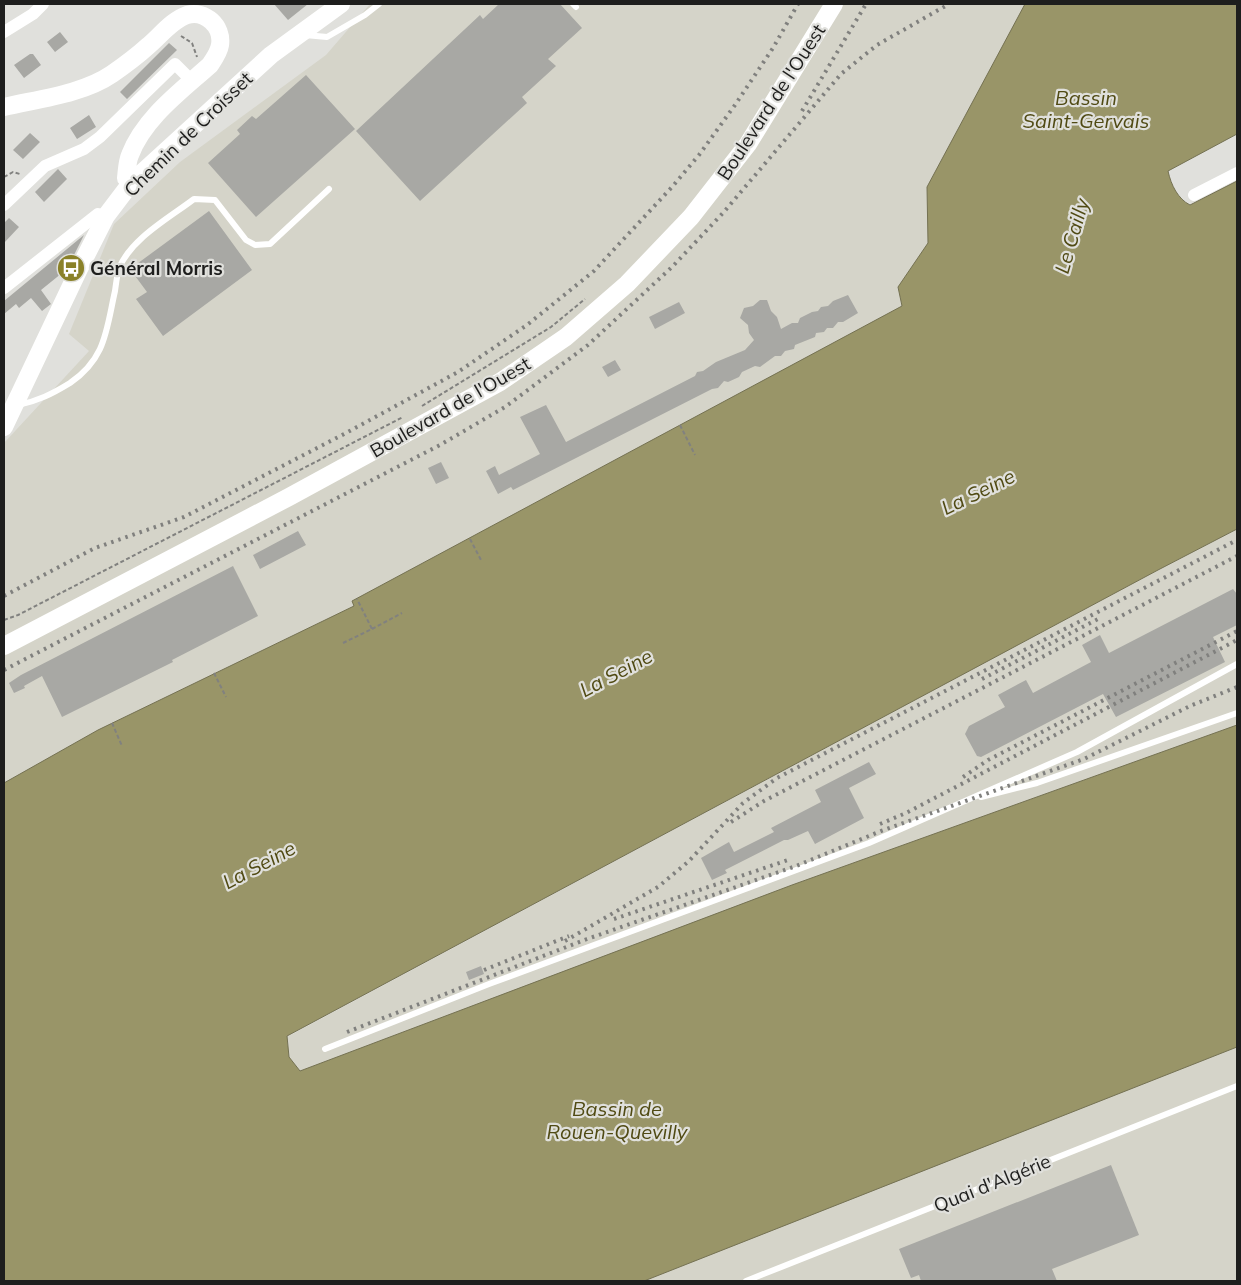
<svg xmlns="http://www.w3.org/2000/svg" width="1241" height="1285" font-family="Mulish,sans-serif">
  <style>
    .built { fill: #d5d4c9 }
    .water { fill: #999568; stroke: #747152 }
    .building { fill: #a8a8a4 }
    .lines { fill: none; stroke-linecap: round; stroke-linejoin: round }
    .path { stroke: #81817f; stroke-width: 2; stroke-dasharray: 4 2.5; stroke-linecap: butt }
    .lane { stroke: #fff; stroke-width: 6 }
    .street { stroke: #fff; stroke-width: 12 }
    .secondary { stroke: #fff; stroke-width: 18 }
    .rail { stroke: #80807e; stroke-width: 4; stroke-dasharray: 2.5 5; stroke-linecap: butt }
    .labels { text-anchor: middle; stroke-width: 4.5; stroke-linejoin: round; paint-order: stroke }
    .street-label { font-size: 19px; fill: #1e1e1d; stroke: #e0e0dc }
    .poi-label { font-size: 19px; font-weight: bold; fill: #1e1e1d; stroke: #e0e0dc; text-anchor: start }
    .water-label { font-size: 20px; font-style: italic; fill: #504a13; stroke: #e0e0dc }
  </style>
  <rect width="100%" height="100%" fill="#e0e0dc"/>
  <path class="built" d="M370,4H1059L1031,41L899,311L4,826V443L89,351L69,334L114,224L180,162L326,55Z
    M1237,529V725L792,885L300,1071L289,1057L287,1037L1158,570Z
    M1237,1047V1281H644L1008,1137Z"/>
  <path class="water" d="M1025,4H1237V134L1168,171C1171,185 1178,199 1190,205L1237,181V529L1158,570L287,1036L289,1057L300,1071L792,885L1237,725V1047L644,1281H4V783L98,730L354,606L352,601L902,306L898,287L928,243L927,187Z"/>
  <path class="building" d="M274,4H308L288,20Z
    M499,4H560L582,28L548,59L556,66L522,97L527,103L420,201L356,131L480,15L483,19Z
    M60,32L68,42L55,52L47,42Z
    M169,43L177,50L127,99L120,92Z
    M30,54H33L41,65L24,78L14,65Z
    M306,75L355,129L256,217L208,163L240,134L237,130L252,116L256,119Z
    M89,115L96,127L77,139L70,128Z
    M30,133L40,142L23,159L13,150Z
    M58,169L67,179L44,202L35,192Z
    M209,211L252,270L163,336L136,299L147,292L130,269Z
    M9,218L19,227L4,243V223Z
    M84,235L67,269L41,290L51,304L42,311L31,298L19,308L16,304L4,314V301Z
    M848,295L858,313L843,322H838L833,328H827L824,332L816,333L815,337L795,345L794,349L785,351L781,356H775L760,367L755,366L742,372L739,377L728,382L724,381L718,388L712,389L513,490L511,487L498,494L486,471L495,466L499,475L540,454L520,417L546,405L566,442L695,376L697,372L703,371L716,362L745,350L754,340L749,333L748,325L740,318L744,308L753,306L760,300H767L771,311L777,317L781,329L792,323H798L800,318L812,312L818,311L821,307L828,306L833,301Z
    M679,302L685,313L655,329L649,317Z
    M615,360L621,370L608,377L602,367Z
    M441,462L449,478L436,484L428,468Z
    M298,531L306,545L260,569L253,555Z
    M233,566L258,616L172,660L173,662L62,717L42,676L24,686L25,688L14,693L9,683L21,675Z
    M1233,589L1237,594V625L1213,637L1225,662L1116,717L1103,694L981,757L977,756L965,734L969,726L1005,707L998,695L1026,680L1033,693L1091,662L1082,645L1100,635L1109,653Z
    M869,762L876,774L849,788L864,818L815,844L808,831L788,840H784L725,870L727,873L712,880L701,858L729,842L734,852L774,832L771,828L821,802L815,790Z
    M481,966L484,974L469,980L466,972Z
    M1111,1165L1139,1235L1052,1269L1057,1281H921L919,1275L911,1278L899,1249Z"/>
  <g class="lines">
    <path class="path" d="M181,36L192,43L197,57
      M4,177L13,172L20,174
      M422,406L551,327L585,299
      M680,425L695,455
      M470,539L482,562
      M4,620L18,615L403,417
      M372,629L402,613
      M343,643L372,629L357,599
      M214,673L226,697
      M112,723L122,746"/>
    <path class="lane" d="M573,4L576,7
      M305,35L327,37L365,15L379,4
      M18,405C38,401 52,394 70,383C106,358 106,331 115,291C116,284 117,275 119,268C132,238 169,218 194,199L215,200L246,240L255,245L270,244L329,189
      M981,797L1037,783L1237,713
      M325,1049L489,984L869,843L1077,752L1237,664
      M746,1281L1237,1086"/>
    <path class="street" d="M4,32L33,14L43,4
      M1194,195L1237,173
      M4,205L45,166L84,149L100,137L175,64L192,81
      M4,288L98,214L106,216"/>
    <path class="secondary" d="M4,107C38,99 83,94 112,74C125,65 137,56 148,46C160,36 172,20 187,15C205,10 223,26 220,45C219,52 214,59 210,65C181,91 144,118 130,155C127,162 127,170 126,178L131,183
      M4,427L79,269L106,216L131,183L271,55L341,4
      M4,646L289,497L500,382L566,337L627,284L691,217L748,144L834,4"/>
    <path class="rail" d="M802,111L866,4
      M4,596L95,548L184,517L346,433L458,372L527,325L594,271L672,187L699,155L735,105L773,48L798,4
      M4,670L440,445L505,407L588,345L672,267L723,213L841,74L877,45L949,4
      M982,679L1100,618
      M963,777L988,760L1237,631
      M731,822L764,801L1237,556
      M880,824L906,813L1237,640
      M614,919L791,859
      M565,941L658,887L689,861L743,803L777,778L1237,540
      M484,970L569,936
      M347,1032L587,939L796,866L881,831L1084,759L1190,706L1237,687"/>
  </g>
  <defs>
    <symbol id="bus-disc" viewBox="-11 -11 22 22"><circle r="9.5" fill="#8a8128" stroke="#e0e0dc"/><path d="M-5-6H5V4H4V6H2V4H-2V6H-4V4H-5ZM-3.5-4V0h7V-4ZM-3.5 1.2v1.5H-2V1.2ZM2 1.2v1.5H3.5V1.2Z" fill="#fff"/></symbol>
  </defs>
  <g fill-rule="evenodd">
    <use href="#bus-disc" x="55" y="252" width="32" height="32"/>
  </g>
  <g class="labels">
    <g class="street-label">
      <text transform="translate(771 102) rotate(-57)" y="7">Boulevard de l'Ouest</text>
      <text transform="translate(188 134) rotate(-44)" y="7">Chemin de Croisset</text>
      <text transform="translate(450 407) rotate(-30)" y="7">Boulevard de l'Ouest</text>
      <text transform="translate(992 1183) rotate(-22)" y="7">Quai d'Algérie</text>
    </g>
    <g class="poi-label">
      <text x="90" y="275">Général Morris</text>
    </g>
    <g class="water-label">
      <text x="1086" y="105">Bassin<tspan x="1086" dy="23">Saint-Gervais</tspan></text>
      <text transform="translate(1072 236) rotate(-74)" y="7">Le Cailly</text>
      <text transform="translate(978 492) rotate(-26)" y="7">La Seine</text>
      <text transform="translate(616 673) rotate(-28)" y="7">La Seine</text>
      <text transform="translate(259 865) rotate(-28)" y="7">La Seine</text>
      <text x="617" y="1116">Bassin de<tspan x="617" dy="23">Rouen-Quevilly</tspan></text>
    </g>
  </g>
  <rect width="1241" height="1285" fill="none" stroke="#1e1e1d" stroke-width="10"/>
</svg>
